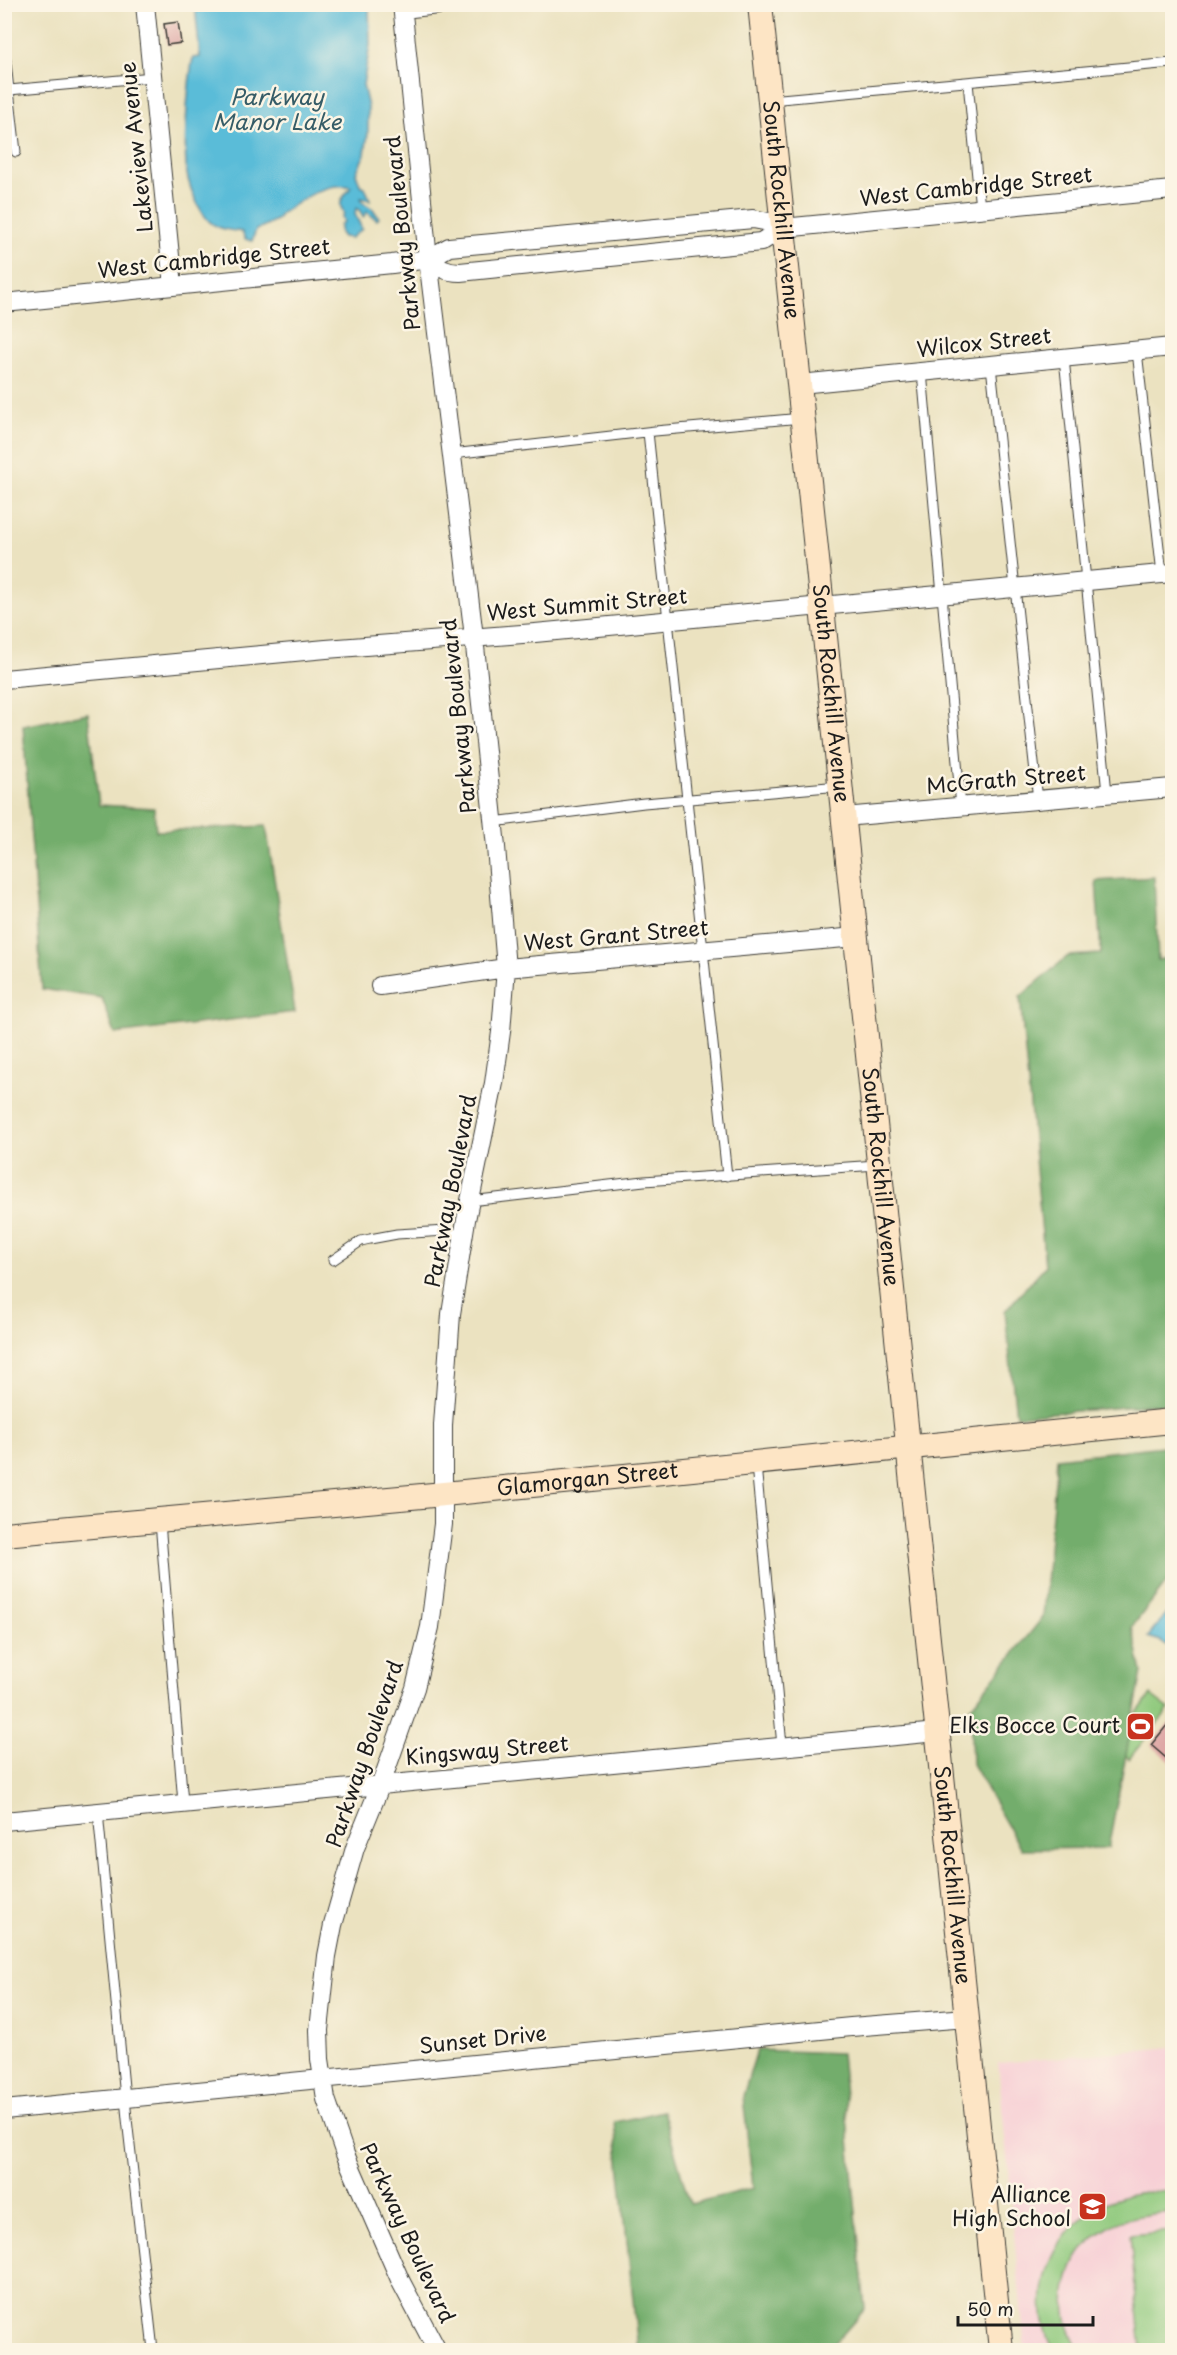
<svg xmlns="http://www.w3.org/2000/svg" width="1177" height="2355" font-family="'Playpen Sans',sans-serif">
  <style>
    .built { fill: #f7cfd5 }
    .green { fill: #8fc97d; stroke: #56724c; stroke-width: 1.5 }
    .forest { fill: #73ad6c; stroke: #486444; stroke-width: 1.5 }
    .water { fill: #5abcd8; stroke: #3b6c7a; stroke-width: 1.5 }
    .building { fill: #dea7a5 }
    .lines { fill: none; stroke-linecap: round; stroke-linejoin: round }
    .lane-casing { stroke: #3b3a35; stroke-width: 11 }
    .street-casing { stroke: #3b3a35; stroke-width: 20 }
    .secondary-casing { stroke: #3b3a35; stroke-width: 26 }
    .lane { stroke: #fff; stroke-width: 9 }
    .street { stroke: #fff; stroke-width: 18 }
    .secondary { stroke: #fde5c5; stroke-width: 24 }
    .labels { text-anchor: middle; stroke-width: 5; stroke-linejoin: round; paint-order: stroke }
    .street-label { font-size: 21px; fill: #1c1c1c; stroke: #fcf5e5 }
    .poi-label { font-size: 21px; fill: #1c1c1c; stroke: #fcf5e5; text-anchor: end }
    .water-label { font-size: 22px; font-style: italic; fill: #355c67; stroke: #fcf5e5 }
  </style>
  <rect width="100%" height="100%" fill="#fcf5e5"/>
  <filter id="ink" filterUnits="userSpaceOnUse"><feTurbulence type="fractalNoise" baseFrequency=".0167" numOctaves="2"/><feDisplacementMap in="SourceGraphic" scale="12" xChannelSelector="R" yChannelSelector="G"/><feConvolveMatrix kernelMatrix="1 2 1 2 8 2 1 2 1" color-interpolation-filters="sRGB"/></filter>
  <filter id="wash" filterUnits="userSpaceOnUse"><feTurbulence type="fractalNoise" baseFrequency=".008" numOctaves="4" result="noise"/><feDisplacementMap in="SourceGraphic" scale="24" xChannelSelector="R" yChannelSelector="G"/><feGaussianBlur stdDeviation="1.35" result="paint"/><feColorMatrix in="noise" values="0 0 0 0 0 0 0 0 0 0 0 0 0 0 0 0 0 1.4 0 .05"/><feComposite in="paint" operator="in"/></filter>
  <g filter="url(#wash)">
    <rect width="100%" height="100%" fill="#ebe2c0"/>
    <path class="built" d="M1172,2047V2350H1025L998,2063Z"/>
    <path class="green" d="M1151,1695L1169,1709L1129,1759L1113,1743Z
      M1172,2190V2212C1149,2214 1126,2216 1106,2229C1064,2254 1053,2311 1080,2350H1054C1025,2296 1053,2224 1110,2201C1130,2193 1151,2193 1172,2190Z
      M1172,2231V2350H1141L1130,2235Z"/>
    <path class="forest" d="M88,713L99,805L154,808L156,831L266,826L295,1012L115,1034L102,998L42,989L23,726Z
      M1154,877L1158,960L1172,957V1403L1016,1416L1005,1311L1045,1266L1020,997L1068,956L1101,954L1096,881Z
      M1172,1445V1575L1132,1627L1142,1672L1108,1848L1021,1849L972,1764L970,1708L1043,1617L1057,1458Z
      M757,2050L841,2053L865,2309L829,2350H638L615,2122L663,2111L690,2204L753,2188L743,2096Z"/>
    <path class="water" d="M195,5H369L370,45L363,85L368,107V133L365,154L356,173L360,185L365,187L370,200L361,198V201L373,209L379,218L377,220L367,212L363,217L360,211L356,208L355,214L362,229L351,238L343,237L340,233V225L344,221L342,217L344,213C336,202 344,197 351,187C326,180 299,202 279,215L278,219L256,230L252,241L245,239L242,232C230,230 217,230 208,220C199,210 191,191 188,179C182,156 188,81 193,58L200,57Z
      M1166,1614L1172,1615V1649L1161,1641L1148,1637Z"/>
    <g id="blocks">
      <path class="building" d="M178,22L181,43L167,45L164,24Z
        M1172,1719V1763L1151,1745Z"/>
    </g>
  </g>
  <g filter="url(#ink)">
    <use href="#blocks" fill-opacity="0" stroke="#3b3a35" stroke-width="1.5"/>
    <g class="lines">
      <defs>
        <path id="lane" d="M4,5L8,4
          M4,44L9,90L153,77
          M968,82L980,209
          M9,90L16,152
          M770,100L1172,63
          M1137,351L1162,574
          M1064,358L1107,793
          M991,366L1038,800
          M922,372L961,807
          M648,432L727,1176
          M452,454L655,431L802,418
          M493,822L644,803L840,786
          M470,1201L644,1181L877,1165
          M333,1260L361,1241L370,1239L397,1234L446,1231L463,1236
          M756,1465L782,1746
          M160,1522L183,1803
          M98,1812L127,2119L153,2350"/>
        <path id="street" d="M145,4L173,286
          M402,4L428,259L474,637L496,847L506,968L501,1032L494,1083L466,1220L451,1314L443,1425V1524L430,1627L415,1688L381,1784L355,1848L333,1925L327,1956L319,2030L320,2059L326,2099L345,2154L401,2282L437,2350
          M403,9L447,4
          M428,259C439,267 446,272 460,272L761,242L783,228
          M4,303L392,264L428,259L449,247L753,219L769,222L783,228L1172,190
          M800,384L1172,347
          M4,679L326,649L535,633L1172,573
          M844,817L1172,788
          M380,986L506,968L856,937
          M4,1821L937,1732
          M4,2110L851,2027L967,2018"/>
        <g id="secondary">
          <path id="s1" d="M760,4L1001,2350"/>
          <path id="s2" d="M4,1534L444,1494L1172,1421"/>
        </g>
      </defs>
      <use href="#lane" class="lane-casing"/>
      <use href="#street" class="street-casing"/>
      <use href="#secondary" class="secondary-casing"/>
      <use href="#lane" class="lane"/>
      <use href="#street" class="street"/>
      <use href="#secondary" class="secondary"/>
    </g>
  </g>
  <defs>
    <symbol id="stadium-square" viewBox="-11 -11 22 22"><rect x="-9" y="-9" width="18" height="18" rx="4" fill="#c8321e" stroke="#fcf5e5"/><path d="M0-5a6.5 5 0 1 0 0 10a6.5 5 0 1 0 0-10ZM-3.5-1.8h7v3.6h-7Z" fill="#fff"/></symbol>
    <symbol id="school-square" viewBox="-11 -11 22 22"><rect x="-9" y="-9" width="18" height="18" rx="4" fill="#c8321e" stroke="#fcf5e5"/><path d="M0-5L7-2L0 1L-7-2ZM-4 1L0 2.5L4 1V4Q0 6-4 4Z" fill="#fff"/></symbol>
  </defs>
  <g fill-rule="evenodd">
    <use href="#stadium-square" x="1124" y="1710" width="33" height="33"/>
    <use href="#school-square" x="1076" y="2190" width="33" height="33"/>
  </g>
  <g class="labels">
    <g class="street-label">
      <text transform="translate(137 147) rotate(-96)" y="7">Lakeview Avenue</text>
      <text transform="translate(976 187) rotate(-6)" y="7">West Cambridge Street</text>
      <text dy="7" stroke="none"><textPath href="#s1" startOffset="207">South Rockhill Avenue</textPath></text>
      <text transform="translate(403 233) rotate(-96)" y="7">Parkway Boulevard</text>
      <text transform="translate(214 259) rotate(-6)" y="7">West Cambridge Street</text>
      <text transform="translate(984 343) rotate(-6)" y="7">Wilcox Street</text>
      <text transform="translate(587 605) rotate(-5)" y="7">West Summit Street</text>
      <text dy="7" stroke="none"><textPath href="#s1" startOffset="693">South Rockhill Avenue</textPath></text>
      <text transform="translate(459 716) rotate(-96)" y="7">Parkway Boulevard</text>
      <text transform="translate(1006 780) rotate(-5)" y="7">McGrath Street</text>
      <text transform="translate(616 936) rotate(-5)" y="7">West Grant Street</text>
      <text dy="7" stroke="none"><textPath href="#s1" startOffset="1179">South Rockhill Avenue</textPath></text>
      <text transform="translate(451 1191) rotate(-79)" y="7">Parkway Boulevard</text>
      <text dy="7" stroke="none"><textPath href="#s2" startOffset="586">Glamorgan Street</textPath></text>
      <text transform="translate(487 1751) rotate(-5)" y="7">Kingsway Street</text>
      <text transform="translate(365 1754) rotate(-71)" y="7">Parkway Boulevard</text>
      <text dy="7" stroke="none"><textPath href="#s1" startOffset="1881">South Rockhill Avenue</textPath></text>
      <text transform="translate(483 2040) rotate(-6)" y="7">Sunset Drive</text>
      <text transform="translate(407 2233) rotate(65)" y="7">Parkway Boulevard</text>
    </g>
    <g class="poi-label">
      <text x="1120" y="1733">Elks Bocce Court</text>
      <text x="1071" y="2202">Alliance<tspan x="1071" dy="24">High School</tspan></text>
    </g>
    <g class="water-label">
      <text x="277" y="105">Parkway<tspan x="277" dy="25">Manor Lake</tspan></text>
    </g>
  </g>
  <rect width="1177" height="2355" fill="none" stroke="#fcf5e5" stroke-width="24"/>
  <path d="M958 2316v9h135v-9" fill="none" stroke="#1c1c1c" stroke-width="3"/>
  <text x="967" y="2316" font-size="18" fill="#1c1c1c" stroke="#fcf5e5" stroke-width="4.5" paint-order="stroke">50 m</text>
</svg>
